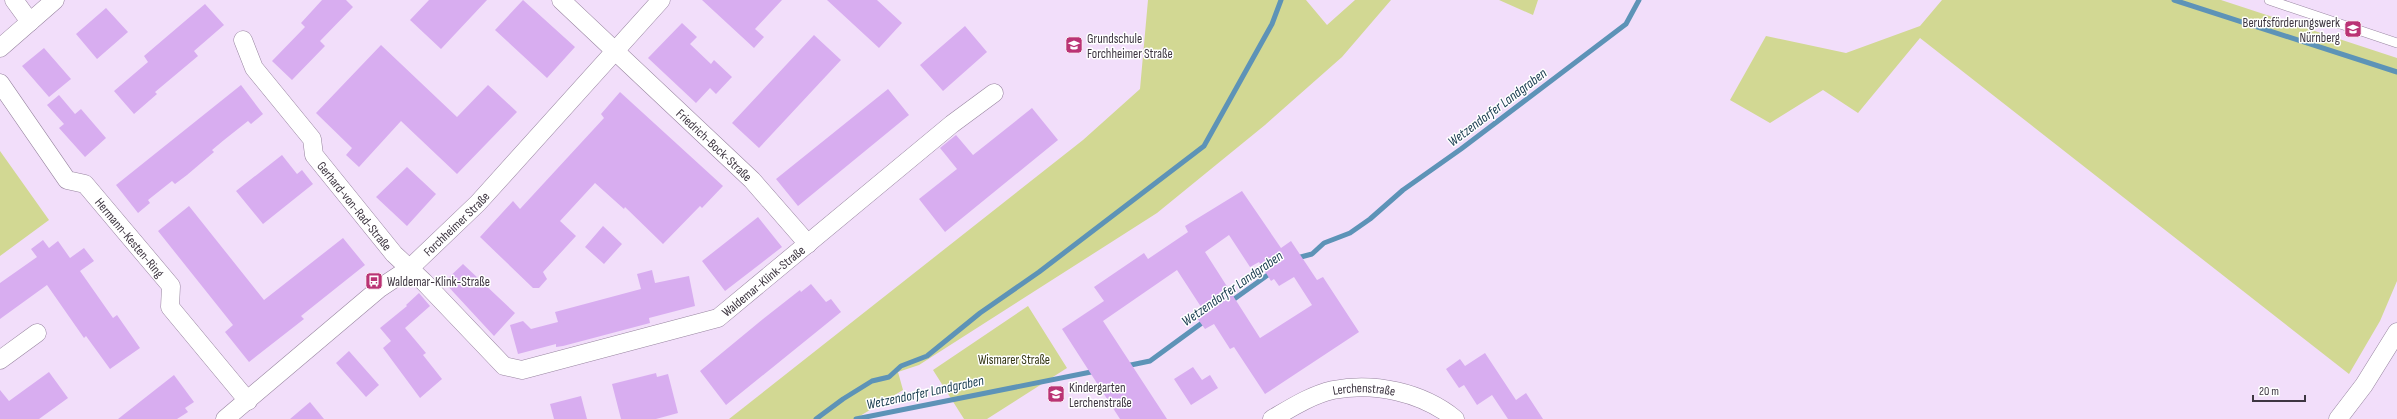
<svg xmlns="http://www.w3.org/2000/svg" width="2397" height="419" font-family="'Sofia Sans Condensed',sans-serif">
  <style>
    .green { fill: #d2d893 }
    .lines { fill: none; stroke-linecap: round; stroke-linejoin: round }
    .stream { stroke: #5d93b7; stroke-width: 5 }
    .building { fill: #d8adf0; fill-rule: evenodd }
    .lane-casing { stroke: #9885a0; stroke-width: 10 }
    .street-casing { stroke: #9885a0; stroke-width: 19 }
    .lane { stroke: #fff; stroke-width: 9 }
    .street { stroke: #fff; stroke-width: 18 }
    .labels { text-anchor: middle; stroke-width: 3; stroke-linejoin: round; paint-order: stroke }
    .poi-label { font-size: 13px; fill: #3e3641; stroke: #fff; text-anchor: start }
    .street-label { font-size: 13px; fill: #3e3641; stroke: #fff }
    .park-label { font-size: 13px; fill: #333512; stroke: #fff }
    .water-label { font-size: 14px; font-style: italic; fill: #173a4e; stroke: #fff }
  </style>
  <rect width="100%" height="100%" fill="#f2defa"/>
  <path class="green" d="M1148,0H1306L1327,25L1355,0H1391L1342,57L1265,125L1157,213L919,365L898,372L903,390L855,419H729L1083,140L1140,89Z
    M1499,0H1538L1533,15Z
    M1942,0H2221L2397,58V281L2380,321L2349,374L1920,38L1858,113L1823,90L1770,123L1730,100L1766,36L1846,53L1920,26Z
    M0,151L49,220L0,256Z
    M1028,306L1067,368L987,419H964L933,370Z"/>
  <g class="lines">
    <path class="stream" d="M2174,0L2397,72
      M1297,258L1312,254L1324,243L1350,233L1370,219L1403,190L1461,149L1626,24L1639,0
      M1230,302L1272,272
      M1126,366L1150,361L1206,320
      M816,419L843,399L872,381L889,377L901,366L927,356L980,313L1039,272L1204,146L1272,24L1281,0
      M856,419L1096,371"/>
  </g>
  <path class="building" d="M322,0H346L353,7L320,41L325,46L292,80L272,61L305,27L301,23Z
    M429,0H487L441,49L410,20Z
    M523,0L575,47L547,78L495,30Z
    M702,0H782L755,29L764,37L754,48Z
    M827,0H877L902,23L879,48Z
    M205,4L224,25L194,51L198,56L155,92L157,94L134,114L114,91L148,62L144,56Z
    M106,8L128,32L97,59L76,34Z
    M682,23L697,37L690,44L711,64L714,60L732,77L716,94L710,88L696,103L648,58Z
    M965,26L987,52L943,91L920,65Z
    M814,35L841,60L759,148L732,123Z
    M381,45L457,117L488,85L517,112L457,174L401,121L359,167L346,155L352,148L316,113Z
    M44,48L71,79L49,97L22,66Z
    M241,85L263,114L251,124L248,121L224,140L212,150L214,152L187,175L175,184L172,181L148,200L150,203L138,213L116,185Z
    M888,89L909,115L798,206L776,179Z
    M620,92L723,186L702,208L700,206L663,244L625,207L624,209L595,183L560,221L576,236L543,272L547,279L539,288H533L480,237L513,201L520,209L604,118L601,114Z
    M59,95L75,114L81,109L106,138L85,157L59,128L64,124L47,105Z
    M1032,108L1058,140L945,232L919,199L957,169L940,148L956,135L973,155Z
    M282,155L297,174L302,170L313,184L263,224L236,191Z
    M407,167L436,194L407,226L376,197Z
    M1242,191L1281,248L1291,241L1317,280L1323,277L1359,332L1265,394L1234,347L1230,349L1214,324L1205,329L1197,318L1205,313L1177,270L1103,321L1167,419H1120L1062,329L1104,301L1094,287L1144,253L1148,259L1188,232L1185,226ZM1229,235L1250,267L1259,262L1271,281L1274,279L1279,286L1294,277L1312,305L1260,338L1205,252Z
    M189,206L264,300L343,238L365,265L301,316L304,319L249,362L225,332L233,325L158,231Z
    M758,217L782,247L725,291L702,261Z
    M603,226L622,244L604,264L585,247Z
    M43,240L49,248L58,241L70,258L84,248L94,261L80,271L113,318L117,315L140,348L110,369L86,336L84,338L47,285L0,319V283L37,257L31,249Z
    M463,264L515,313L494,336L444,282Z
    M652,270L655,283L689,276L695,306L649,318L650,323L563,346L556,347V344L518,354L510,325L523,321L531,329L558,322L555,312L641,289L637,274Z
    M811,284L826,302L831,299L841,312L726,405L700,371L763,319L800,290L801,292Z
    M419,293L430,306L405,328L426,353L423,355L442,379L420,398L383,348L391,341L380,328L407,306L406,305Z
    M349,351L379,385L366,397L336,363Z
    M1485,353L1516,400L1526,393L1543,419H1508L1492,395L1477,405L1464,385L1459,388L1446,369L1460,359L1465,366Z
    M1193,367L1202,380L1210,375L1218,388L1191,405L1174,379Z
    M49,372L68,398L39,419H0V390L9,401Z
    M656,373L657,377L668,374L678,413L656,419H621L612,384Z
    M174,375L194,402L185,408L188,412L177,419H118Z
    M581,396L587,419H554L550,404Z
    M310,402L324,419H290Z"/>
  <g class="lines">
    <defs>
      <path id="lane" d="M2269,0L2397,43"/>
      <g id="street">
        <path d="M14,0L30,22"/>
        <path id="s1" d="M561,0L752,180L808,244"/>
        <path id="s2" d="M243,40L254,68L312,139L314,155L394,254L424,282L504,366L522,370L718,318L952,124L994,93"/>
        <path d="M0,48L55,0"/>
        <path id="s3" d="M0,83L67,180L85,184L171,286L170,307L248,401"/>
        <path d="M0,360L37,333"/>
        <path id="s4" d="M225,419L380,288L410,268L478,203L661,0"/>
        <path id="s5" d="M1272,419C1291,408 1311,395 1333,390C1374,382 1422,392 1455,419"/>
        <path d="M2338,419L2364,385L2397,332"/>
      </g>
    </defs>
    <use href="#lane" class="lane-casing"/>
    <use href="#street" class="street-casing"/>
    <use href="#lane" class="lane"/>
    <use href="#street" class="street"/>
  </g>
  <defs>
    <symbol id="school-square" viewBox="-11 -11 22 22"><rect x="-9" y="-9" width="18" height="18" rx="4" fill="#ba3374" stroke="#fff"/><path d="M0-5L7-2L0 1L-7-2ZM-4 1L0 2.5L4 1V4Q0 6-4 4Z" fill="#fff"/></symbol>
    <symbol id="bus-square" viewBox="-11 -11 22 22"><rect x="-9" y="-9" width="18" height="18" rx="4" fill="#ba3374" stroke="#fff"/><path d="M-5-6H5V4H4V6H2V4H-2V6H-4V4H-5ZM-3.5-4V0h7V-4ZM-3.5 1.2v1.5H-2V1.2ZM2 1.2v1.5H3.5V1.2Z" fill="#fff"/></symbol>
  </defs>
  <g fill-rule="evenodd">
    <use href="#school-square" x="2343" y="19" width="20" height="20"/>
    <use href="#school-square" x="1064" y="35" width="20" height="20"/>
    <use href="#bus-square" x="364" y="271" width="20" height="20"/>
    <use href="#school-square" x="1046" y="384" width="20" height="20"/>
  </g>
  <g class="labels">
    <g class="poi-label">
      <text x="2340" y="27" text-anchor="end">Berufsförderungswerk<tspan x="2340" dy="15">Nürnberg</tspan></text>
      <text x="1087" y="43">Grundschule<tspan x="1087" dy="15">Forchheimer Straße</tspan></text>
      <text x="387" y="286">Waldemar-Klink-Straße</text>
      <text x="1069" y="392">Kindergarten<tspan x="1069" dy="15">Lerchenstraße</tspan></text>
    </g>
    <g class="street-label">
      <text dy="5" stroke="none"><textPath href="#s1" startOffset="211">Friedrich-Bock-Straße</textPath></text>
      <text dy="5" stroke="none"><textPath href="#s2" startOffset="203">Gerhard-von-Rad-Straße</textPath></text>
      <text dy="5" stroke="none"><textPath href="#s4" startOffset="303">Forchheimer Straße</textPath></text>
      <text dy="5" stroke="none"><textPath href="#s3" startOffset="206">Hermann-Kesten-Ring</textPath></text>
      <text dy="5" stroke="none"><textPath href="#s2" startOffset="702">Waldemar-Klink-Straße</textPath></text>
      <text dy="5" stroke="none"><textPath href="#s5" startOffset="99">Lerchenstraße</textPath></text>
    </g>
    <g class="park-label">
      <text x="1014" y="364">Wismarer Straße</text>
    </g>
    <g class="water-label">
      <text transform="translate(1497 107) rotate(-37)" y="5">Wetzendorfer Landgraben</text>
      <text transform="translate(1232 288) rotate(-35)" y="5">Wetzendorfer Landgraben</text>
      <text transform="translate(925 392) rotate(-12)" y="5">Wetzendorfer Landgraben</text>
    </g>
  </g>
  <path d="M2253 395v6h52v-6" fill="none" stroke="#3e3641" stroke-width="2"/>
  <text x="2259" y="395" font-size="12" fill="#3e3641" stroke="#ffffff" stroke-width="3" paint-order="stroke">20 m</text>
</svg>
